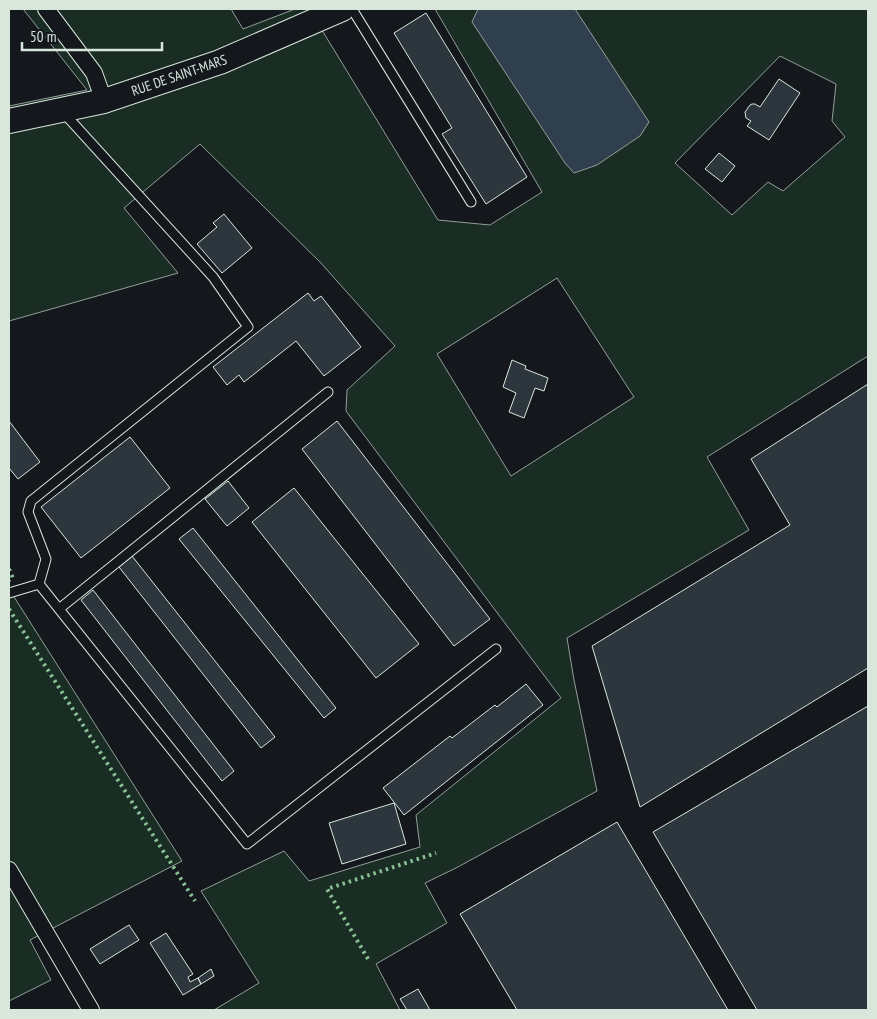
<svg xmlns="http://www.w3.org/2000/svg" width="877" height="1019" font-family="'PT Sans Narrow',sans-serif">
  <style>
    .green { fill: #1a2d24; stroke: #939e99; fill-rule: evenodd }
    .water { fill: #2f3f4d; stroke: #939e99 }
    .building { fill: #2c363c; stroke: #d8e6dc }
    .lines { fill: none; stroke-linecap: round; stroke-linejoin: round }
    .lane-casing { stroke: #d8e6dc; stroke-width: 11 }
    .street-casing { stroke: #d8e6dc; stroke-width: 18 }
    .secondary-casing { stroke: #d8e6dc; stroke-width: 26 }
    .lane { stroke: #14181c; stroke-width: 9 }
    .street { stroke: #14181c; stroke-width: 16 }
    .secondary { stroke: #14181c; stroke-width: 24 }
    .hedge { stroke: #8ac095; stroke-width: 4; stroke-dasharray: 2.5 4; stroke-linecap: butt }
    .labels { text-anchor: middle; stroke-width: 4; stroke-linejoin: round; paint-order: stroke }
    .street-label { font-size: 14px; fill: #d8e6dc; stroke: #14181c }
  </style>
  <rect width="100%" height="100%" fill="#14181c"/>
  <path class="green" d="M23,9H231L243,29L295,9H309L438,220L490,225L542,192L435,9H868V356L707,457L749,530L567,638L574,680L597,791L456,868L425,883L447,923L376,964L400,1010H214L259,983L201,891L284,851L309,881L420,847L416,815L561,698L346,411L347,390L395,346L320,262L200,144L124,208L178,273L9,321V106L87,90ZM780,56L836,84L832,121L845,137L783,191L768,182L732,215L675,163ZM557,278L634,397L511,476L437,354Z
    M9,589L182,861L30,940L51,980L9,1001Z"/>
  <path class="water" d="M478,9H575L649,122L640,136L597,165L574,173L565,163L472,22Z"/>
  <path class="building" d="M426,13L527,177L486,204L442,134L452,128L394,33Z
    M779,79L800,93L769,140L747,126L751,121L746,118L745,112L750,105L752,104H755L760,107Z
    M719,153L735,166L722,182L705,169Z
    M224,214L252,248L222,273L197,244L217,227L213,223Z
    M308,293L314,301L321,296L361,347L324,376L296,341L244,382L239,375L227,385L213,367Z
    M512,360L526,366L525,369L548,378L544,391L535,388L524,418L509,412L516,393L503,387Z
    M868,384V668L640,807L592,646L790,525L751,459Z
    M9,421L40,462L18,479L9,468Z
    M337,421L490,619L454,646L302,449Z
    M130,437L170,488L81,558L41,507Z
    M228,481L249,508L227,526L205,499Z
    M294,488L419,644L376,678L252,522Z
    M193,528L336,708L324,718L179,539Z
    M132,556L275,737L261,748L119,567Z
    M93,590L234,771L222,781L81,600Z
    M526,684L543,705L404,815L383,788L450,736L452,738L495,705L497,707Z
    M868,706V1010H757L653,832Z
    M394,803L406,844L342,864L329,823Z
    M617,822L728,1010H517L460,914Z
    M129,925L139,940L100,964L90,949Z
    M166,933L193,974L188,977L190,982L198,978L201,984L183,995L150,943Z
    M211,969L214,976L201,984L198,978Z
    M418,989L430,1010H407L400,999Z"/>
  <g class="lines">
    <defs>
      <path id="lane" d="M352,9L471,202
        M39,584L46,559L28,512L31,501L248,327L213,277L62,111
        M9,593L39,584L247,844L496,649
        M59,609L328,392"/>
      <path id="street" d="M46,9L94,73L104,101
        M9,870L91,1010"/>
      <path id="secondary" d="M9,121L104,101L220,62L342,9"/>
    </defs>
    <use href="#lane" class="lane-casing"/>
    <use href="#street" class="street-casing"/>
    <use href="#secondary" class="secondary-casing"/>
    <use href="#lane" class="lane"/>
    <use href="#street" class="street"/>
    <use href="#secondary" class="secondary"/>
    <path class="hedge" d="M9,569L13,578L9,580
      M9,609L195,901
      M368,959L327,889L436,853"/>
  </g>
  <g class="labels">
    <g class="street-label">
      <text transform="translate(179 75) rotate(-19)" y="5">RUE DE SAINT-MARS</text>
    </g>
  </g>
  <rect width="877" height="1019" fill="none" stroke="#d8e6dc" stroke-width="20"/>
  <path d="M22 42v8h140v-8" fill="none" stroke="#d8e6dc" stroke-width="2.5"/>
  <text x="30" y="42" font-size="15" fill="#d8e6dc" stroke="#14181c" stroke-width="4" paint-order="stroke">50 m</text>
</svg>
